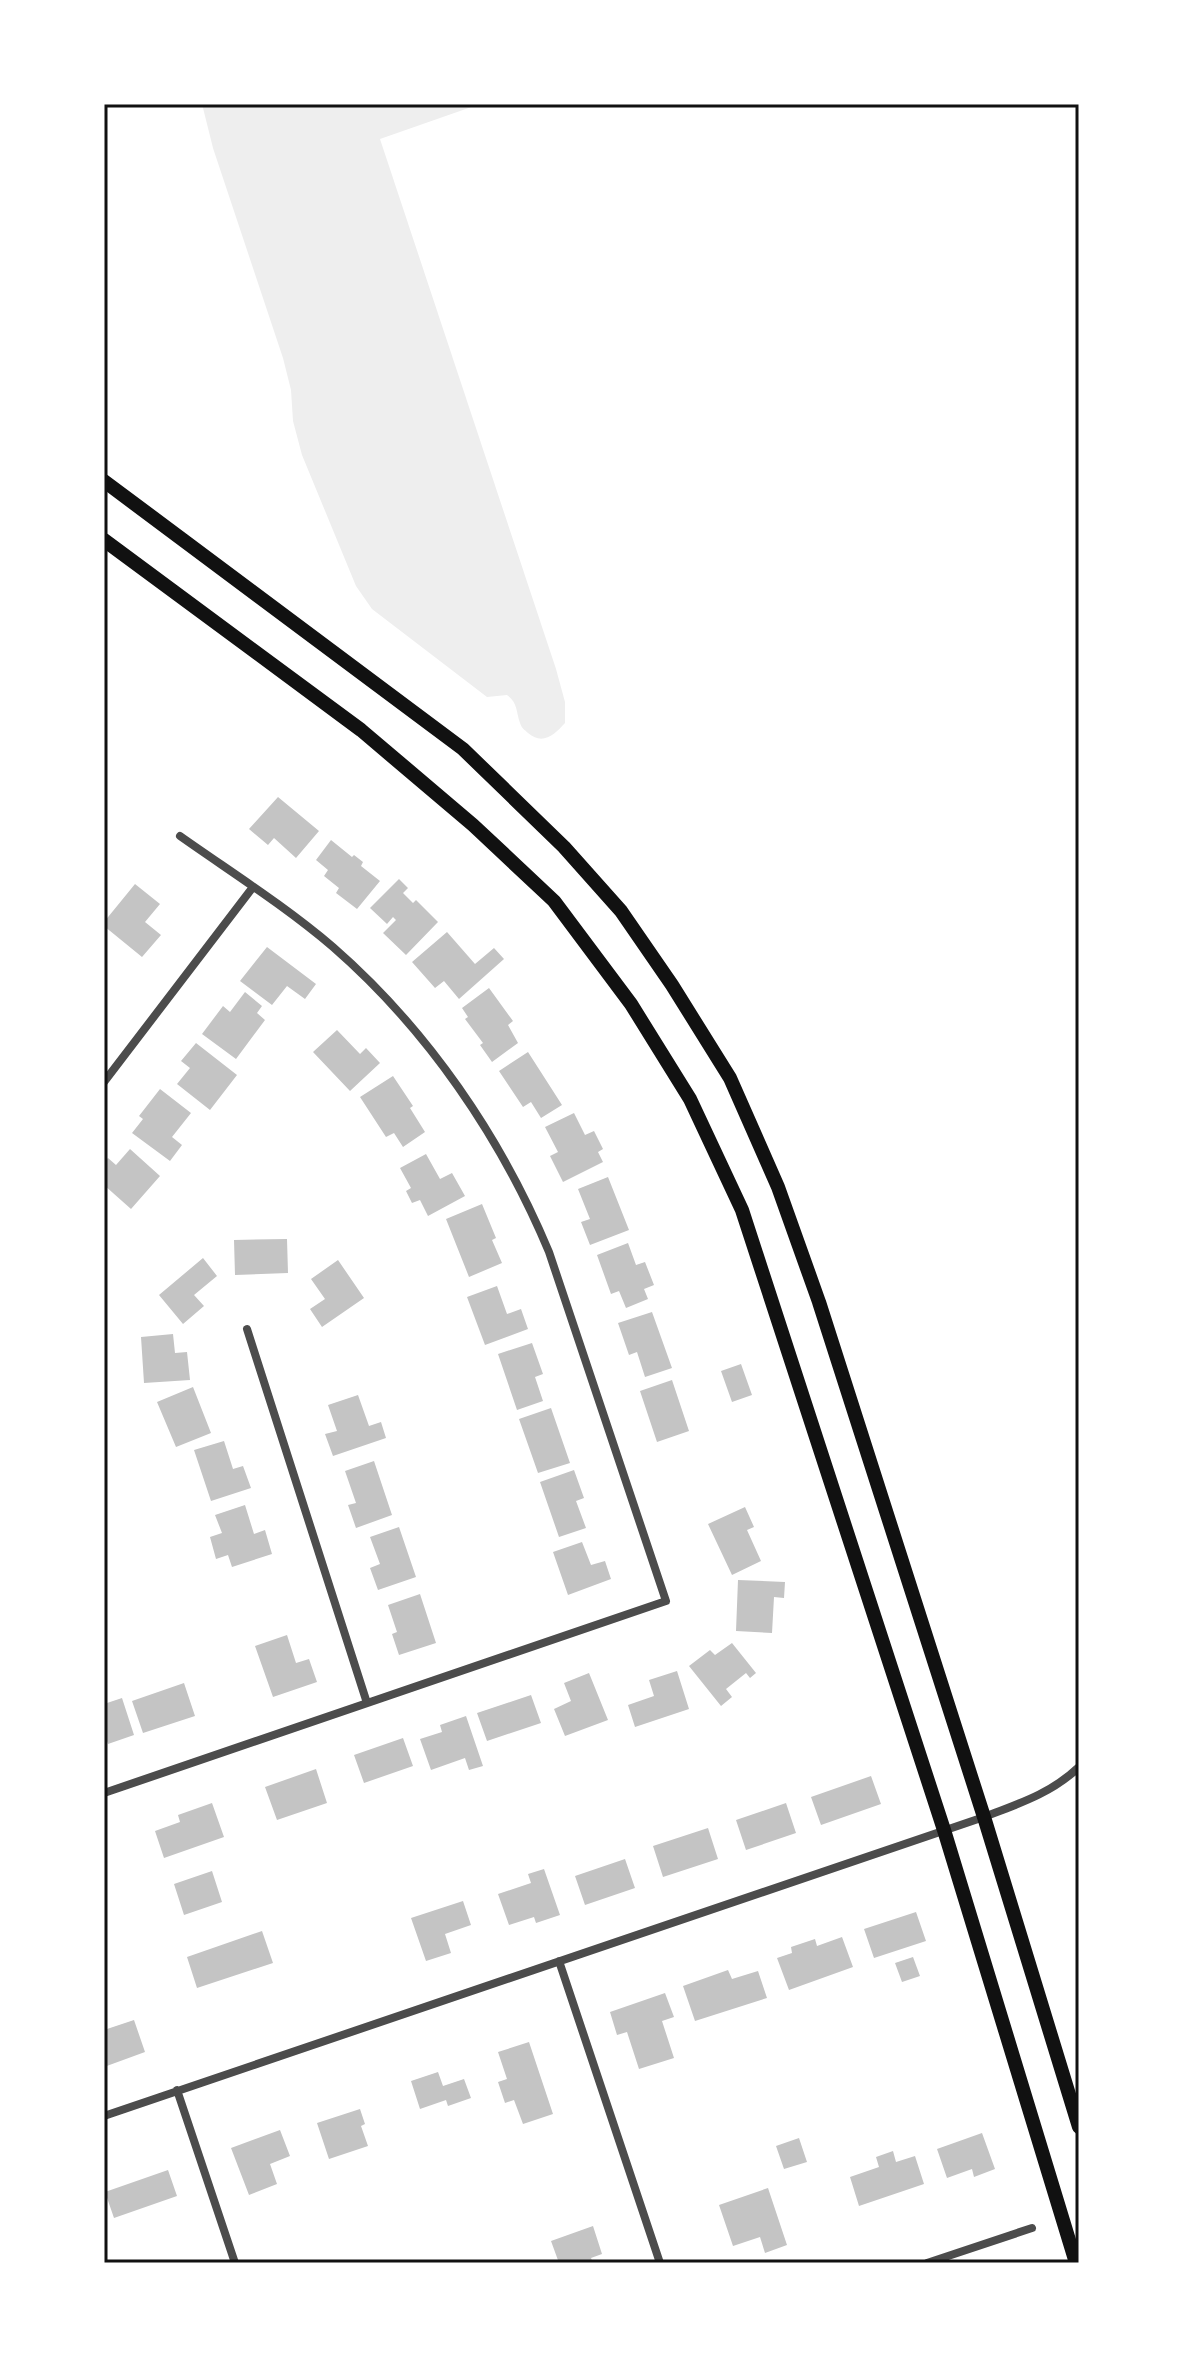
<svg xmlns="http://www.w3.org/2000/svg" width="1183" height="2367" font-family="Rubik,sans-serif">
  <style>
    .green { fill: #eee }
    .building { fill: #c4c4c4 }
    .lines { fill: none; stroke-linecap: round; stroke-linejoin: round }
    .minor { stroke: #4c4c4c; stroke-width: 8 }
    .primary { stroke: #111; stroke-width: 14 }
    .neatline { fill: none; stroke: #111; stroke-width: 3 }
  </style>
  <rect width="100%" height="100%" fill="#fff"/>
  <path class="green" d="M202,104H480L380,139L556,669L565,702V723C555,734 543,746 528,733C524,729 522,729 520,723C516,712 518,703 507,695L487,697L372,609L356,586L302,455L293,421L291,390L283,358L213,148Z"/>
  <path class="building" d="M278,797L319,831L296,858L274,838L268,845L249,829Z
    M331,840L352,857L354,855L363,862L361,866L380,881L357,909L336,893L339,888L324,876L328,870L316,860Z
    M399,879L408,888L403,893L413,903L416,900L438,922L406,955L383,933L396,920L393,917L387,924L370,908Z
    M135,884L160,904L145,922L161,935L142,957L104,926V922Z
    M447,932L475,964L494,948L504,959L459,999L444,981L435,988L412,962Z
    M267,947L316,984L305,999L287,986L272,1005L240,981Z
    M489,988L513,1021L508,1025L518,1043L492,1062L480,1045L483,1043L465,1019L468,1017L462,1008Z
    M245,992L262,1006L257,1013L265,1020L236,1059L202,1034L223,1006L230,1012Z
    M337,1030L360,1054L366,1048L380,1063L350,1091L313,1052Z
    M196,1043L237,1075L210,1110L177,1084L190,1068L181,1061Z
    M528,1052L562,1105L541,1118L531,1102L523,1107L499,1071Z
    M393,1076L413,1106L410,1108L425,1132L403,1147L394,1133L386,1137L360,1097Z
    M160,1089L191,1113L172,1137L182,1145L170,1161L132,1133L143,1119L139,1116Z
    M574,1113L585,1135L594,1131L603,1149L598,1152L603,1162L563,1182L550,1156L558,1152L545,1127Z
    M130,1149L160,1176L131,1209L104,1185V1162L108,1158L116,1165Z
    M426,1154L440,1179L452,1173L465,1196L428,1216L420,1200L412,1203L406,1191L411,1188L400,1168Z
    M608,1177L629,1230L590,1245L581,1222L590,1219L578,1189Z
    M482,1204L496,1238L492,1240L502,1263L469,1277L446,1219Z
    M287,1239L288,1273L235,1275L234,1240Z
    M628,1243L636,1265L645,1262L654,1285L644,1289L648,1299L626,1308L619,1291L611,1294L597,1255Z
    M203,1258L217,1276L194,1295L204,1306L183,1324L159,1295Z
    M338,1260L364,1298L322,1327L310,1309L325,1299L311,1279Z
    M497,1286L507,1314L521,1309L528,1329L485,1345L467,1297Z
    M652,1312L672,1368L645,1377L637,1352L629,1355L618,1323Z
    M173,1334L175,1353L187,1352L190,1380L144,1383L141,1337Z
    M532,1343L543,1374L535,1377L543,1401L517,1410L498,1354Z
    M741,1364L752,1395L732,1402L721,1371Z
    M672,1380L689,1431L657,1442L640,1391Z
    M193,1387L211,1433L176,1447L157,1402Z
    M358,1395L369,1426L381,1422L386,1438L333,1456L325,1434L337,1431L328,1405Z
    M551,1408L570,1463L538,1473L519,1419Z
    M224,1441L233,1469L243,1466L251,1488L211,1501L194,1450Z
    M374,1461L392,1515L356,1528L348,1505L356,1503L345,1471Z
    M574,1470L584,1498L576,1501L586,1528L559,1537L540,1482Z
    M245,1505L254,1534L265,1530L272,1554L232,1567L228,1555L216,1559L210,1537L222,1533L215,1515Z
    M745,1507L754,1527L747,1530L761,1561L732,1575L708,1524Z
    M399,1527L416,1577L378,1590L370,1568L380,1564L370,1537Z
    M582,1542L591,1565L605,1561L611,1579L568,1595L553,1552Z
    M738,1580L785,1582L784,1598L774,1597L772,1633L736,1631Z
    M420,1594L436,1643L399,1655L392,1634L397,1632L388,1605Z
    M287,1635L296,1663L309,1659L317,1682L273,1697L255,1646Z
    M732,1643L756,1673L750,1678L746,1673L726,1689L732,1697L721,1706L689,1666L710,1650L715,1655Z
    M677,1671L689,1709L635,1727L628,1705L654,1696L649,1680Z
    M589,1673L608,1720L565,1736L554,1709L571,1701L564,1683Z
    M184,1683L195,1716L143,1733L132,1701Z
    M531,1695L541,1723L487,1741L477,1713Z
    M122,1698L134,1735L108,1744L106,1738L104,1739V1704Z
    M466,1716L483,1766L469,1770L465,1758L431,1770L420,1739L442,1732L440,1725Z
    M403,1738L413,1766L364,1783L354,1755Z
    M316,1769L327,1803L277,1820L265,1787Z
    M871,1776L881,1804L821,1825L811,1797Z
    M212,1803L224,1837L164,1858L155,1831L180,1822L178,1815Z
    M786,1803L796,1833L746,1850L736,1820Z
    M708,1828L718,1859L663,1877L653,1846Z
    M625,1859L635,1888L585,1905L575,1876Z
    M544,1869L560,1915L536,1923L534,1917L509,1925L498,1894L531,1883L528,1874Z
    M212,1871L222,1902L184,1915L174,1884Z
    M463,1901L471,1925L445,1934L451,1953L426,1961L411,1918Z
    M916,1912L926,1941L874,1958L864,1929Z
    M262,1931L273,1963L197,1988L187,1957Z
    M842,1937L853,1967L789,1990L777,1958L792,1953L791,1947L815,1939L817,1946Z
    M913,1957L920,1976L902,1982L895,1963Z
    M728,1970L732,1979L758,1971L767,1998L695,2021L683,1986Z
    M665,1993L674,2017L662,2021L674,2058L639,2069L627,2032L617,2035L610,2012Z
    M134,2020L145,2052L104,2067V2030Z
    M529,2042L553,2114L523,2124L514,2100L505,2103L498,2082L507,2079L498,2052Z
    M438,2072L443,2086L464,2079L471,2098L448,2106L446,2100L420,2109L411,2081Z
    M360,2109L365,2124L361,2126L368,2146L329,2159L317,2123Z
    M280,2130L290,2156L270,2164L277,2184L249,2195L231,2148Z
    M982,2133L995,2169L974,2177L972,2169L947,2178L937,2149Z
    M799,2138L807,2162L784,2169L776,2146Z
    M893,2151L896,2162L915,2156L924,2184L859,2206L850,2177L879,2167L876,2157Z
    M168,2170L177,2196L114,2218L105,2192Z
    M768,2188L787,2245L765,2253L760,2237L733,2246L719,2205Z
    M593,2226L602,2254L591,2258L593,2263H559L551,2241Z"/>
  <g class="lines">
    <path class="minor" d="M104,1082L253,887
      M247,1329L367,1703
      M104,1793L666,1601L549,1252C501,1137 427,1029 333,947C285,906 231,872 180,836
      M559,1961L660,2263
      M177,2090L235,2263
      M104,2116L984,1817C1018,1804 1052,1793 1079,1767
      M927,2263L1032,2228"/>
    <path class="primary" d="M104,481L463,749L564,847L621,911L672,985L730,1078L778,1187L819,1302L984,1817L1079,2127
      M104,540L361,730L473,825L554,901L631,1004L690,1099L742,1210L944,1830L1076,2263"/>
  </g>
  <rect width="1183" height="2367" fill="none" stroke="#ffffff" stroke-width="212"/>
  <rect x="106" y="106" width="971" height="2155" class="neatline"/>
</svg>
